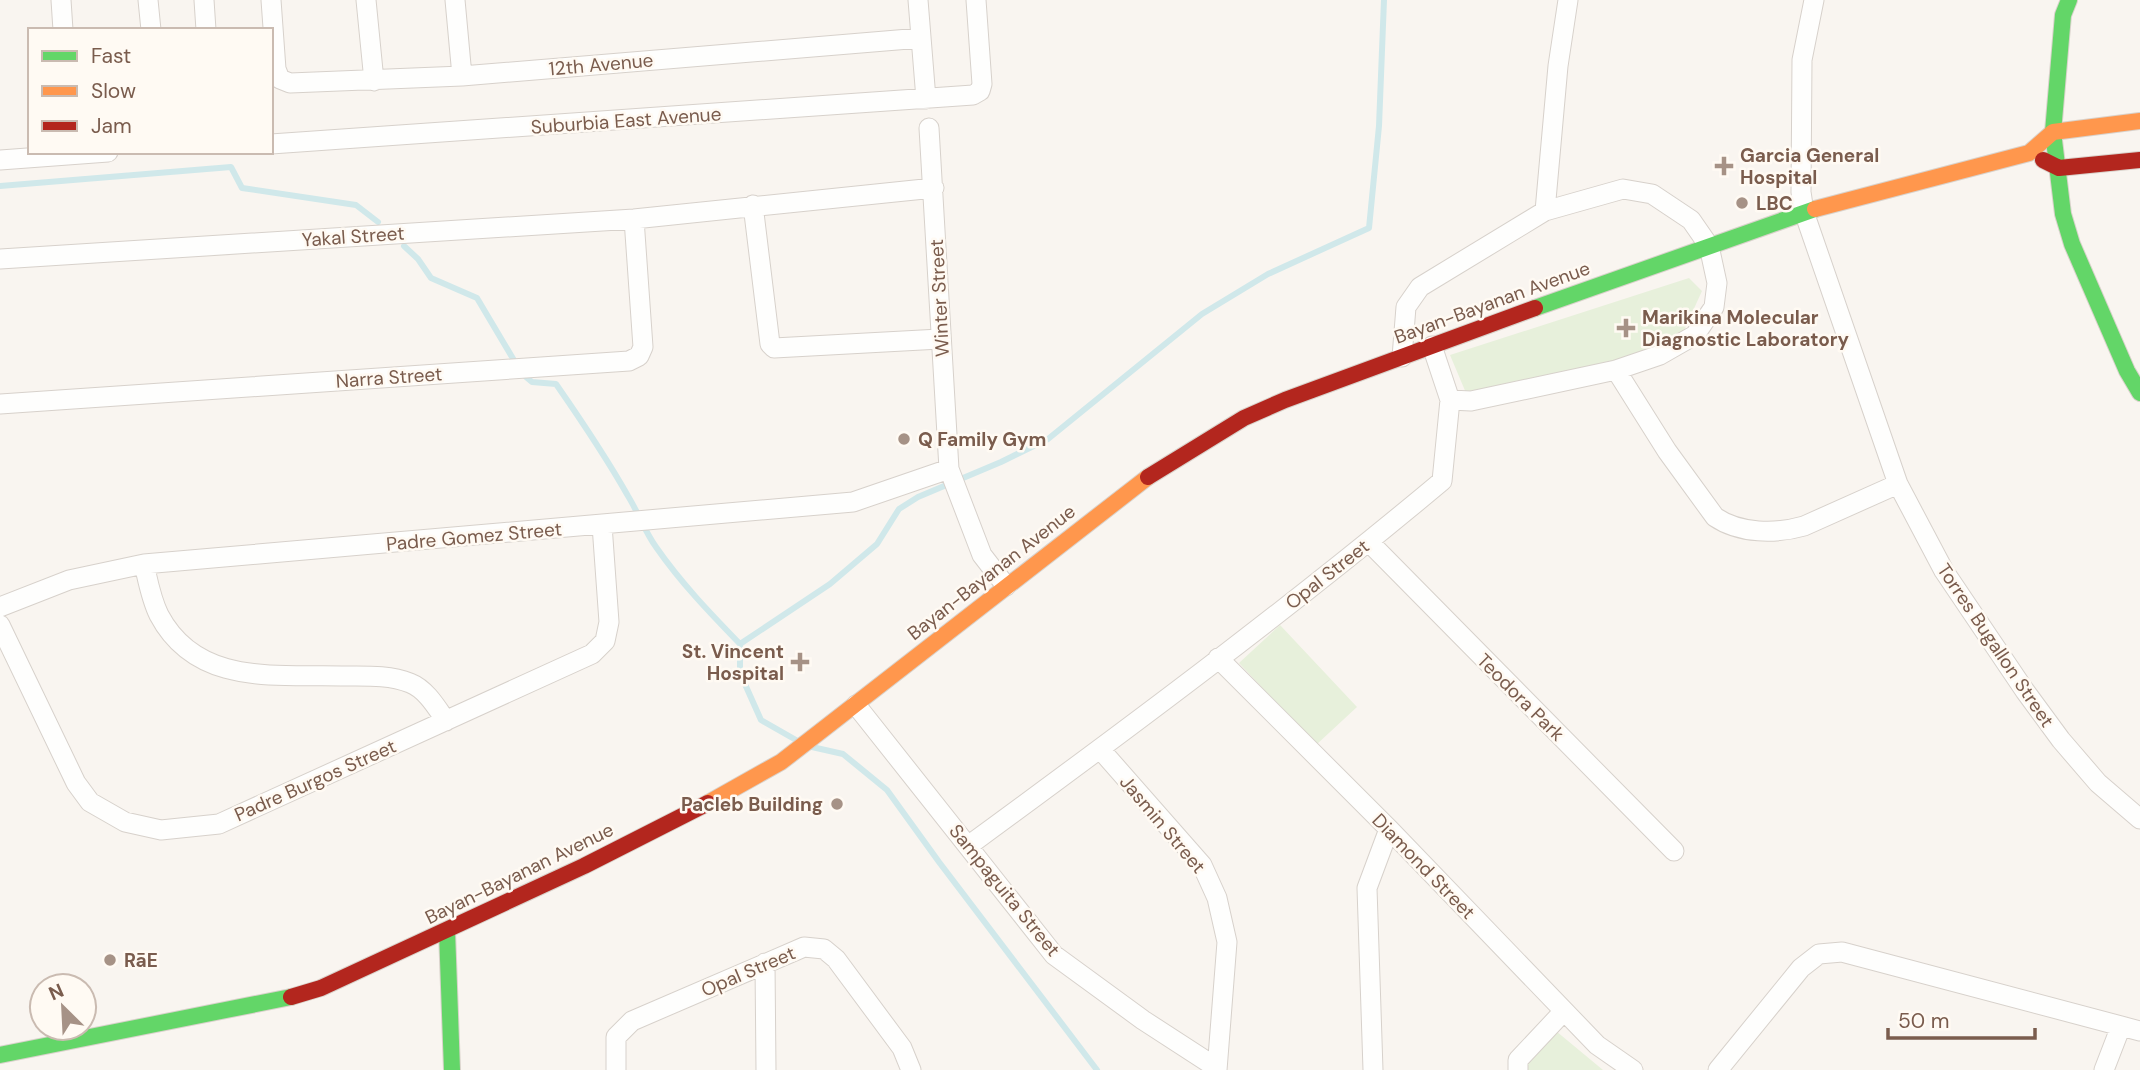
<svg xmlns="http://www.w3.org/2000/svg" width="2140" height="1070" font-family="'DM Sans',sans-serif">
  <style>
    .green { fill: #e7f0db }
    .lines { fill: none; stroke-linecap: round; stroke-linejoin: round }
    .stream { stroke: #d0e8ea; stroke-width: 6 }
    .street-casing { stroke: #d7d1cb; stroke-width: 21 }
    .fast-casing { stroke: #d9d2cb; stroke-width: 18 }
    .slow-casing { stroke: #d9d2cb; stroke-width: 18 }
    .jam-casing { stroke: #d9d2cb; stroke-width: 18 }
    .street { stroke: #fefefd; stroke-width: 19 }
    .fast { stroke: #63d668; stroke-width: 16 }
    .slow { stroke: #ff974d; stroke-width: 16 }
    .jam { stroke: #b3261e; stroke-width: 16 }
    .poi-dot { fill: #a69286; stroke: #fffaf3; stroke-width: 2.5 }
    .labels { text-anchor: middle; stroke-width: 5; stroke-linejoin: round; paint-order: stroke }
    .street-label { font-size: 19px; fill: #7a5c4d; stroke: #fffaf3 }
    .poi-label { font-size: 19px; font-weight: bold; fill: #7a5c4d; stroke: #fffaf3; text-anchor: start }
  </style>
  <rect width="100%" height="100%" fill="#f9f5f0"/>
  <path class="green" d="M1689,278L1702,291L1681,337L1616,364L1466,393L1450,355Z
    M1280,625L1357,707L1316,745L1239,663Z
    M1556,1031L1603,1070H1527V1062Z"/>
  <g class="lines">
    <path class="stream" d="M0,186L231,167L242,188L356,205L378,222
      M404,246L418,259L431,278L477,298L515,362
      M526,377L532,382L556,384C581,420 606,457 628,496C638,512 645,532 656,547C681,583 710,613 740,644
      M796,740L761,720L740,673V644L830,584L877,544L899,509L918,497L1001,462L1048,439L1202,314L1268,274L1369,228L1379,126L1384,0
      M812,747L843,754L887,790L939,862L1097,1070"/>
    <defs>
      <path id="street" d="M61,0L63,30
        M148,0L151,30
        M204,0L206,30
        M271,0L276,69L280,79L290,83L462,76L921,38
        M366,0L374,81
        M455,0L462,76
        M918,0L926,99
        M1814,0L1802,60L1801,192L1804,212L1898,484L1944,571L2025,691L2061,740L2098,783L2140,819
        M929,128L949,469L982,555L1006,586
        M271,144L973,95L980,91L982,84L976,0
        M0,160L108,152
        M753,205L770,344L774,348L940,339
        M1545,211L1558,66L1568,0
        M0,259L634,219L934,188
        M1402,357L1406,307L1420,287L1545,211L1623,189L1652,194L1691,220L1709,246L1717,283L1714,307L1695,335L1660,355L1616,370L1471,401L1450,400
        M1616,370L1667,451L1715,517C1740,534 1776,534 1804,526L1898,484
        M0,404L629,361L639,356L643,347L634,219
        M1369,542L1674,851
        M144,564C148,581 151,599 159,615C197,687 277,674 346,676C367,676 390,675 410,683C426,689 437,708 446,721
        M0,607L69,580L144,564L853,502L949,469
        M0,625L76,783L90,802L125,822L161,830L219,824L592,654L605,641L609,622L602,525
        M1218,658L1389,829L1597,1045L1633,1070
        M856,705L1054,955L1143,1020L1217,1068
        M1100,749L1202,865L1217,898L1227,942L1217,1070
        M968,846C1129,728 1289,609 1442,481L1450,400L1432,346
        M765,963L766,1070
        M616,1070V1037L632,1021L804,947L824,949L836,959L902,1048L911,1070
        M1373,1070L1367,888L1389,829
        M1518,1070V1060L1564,1011
        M1718,1070L1801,968L1819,954L1842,952L2140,1031
        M2104,1070L2121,1026"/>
      <path id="fast" d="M2069,0L2063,15L2053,132L2063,214L2072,244L2127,371L2140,393
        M1535,308L1815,209
        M447,931L452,1070
        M0,1055L291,997"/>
      <path id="slow" d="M1815,209L2029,153L2053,132L2140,121
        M708,803L781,762L1148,477"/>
      <path id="jam" d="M2043,160L2059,168L2140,160
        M1148,477L1244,418L1285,400L1535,308
        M291,997L321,988L584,866L708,803"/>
    </defs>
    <use href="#street" class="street-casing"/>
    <use href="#fast" class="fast-casing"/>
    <use href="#slow" class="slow-casing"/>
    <use href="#jam" class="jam-casing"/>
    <use href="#street" class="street"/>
    <use href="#fast" class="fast"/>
    <use href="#slow" class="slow"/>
    <use href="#jam" class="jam"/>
  </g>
  <g class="poi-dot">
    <path d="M1720.5 155.5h7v7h7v7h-7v7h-7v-7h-7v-7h7z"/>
    <circle cx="1742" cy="203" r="7"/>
    <path d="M1622.5 317.5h7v7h7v7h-7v7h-7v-7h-7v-7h7z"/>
    <circle cx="904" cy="439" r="7"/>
    <path d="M796.5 651.5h7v7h7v7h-7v7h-7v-7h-7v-7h7z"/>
    <circle cx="837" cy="804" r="7"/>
    <circle cx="110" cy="960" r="7"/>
  </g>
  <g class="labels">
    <g class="street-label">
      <text transform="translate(601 64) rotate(-5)" y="7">12th Avenue</text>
      <text transform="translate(626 120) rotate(-4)" y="7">Suburbia East Avenue</text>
      <text transform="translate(353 236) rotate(-4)" y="7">Yakal Street</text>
      <text transform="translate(939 298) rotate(-93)" y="7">Winter Street</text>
      <text transform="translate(1492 302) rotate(-20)" y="7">Bayan-Bayanan Avenue</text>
      <text transform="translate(389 377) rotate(-4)" y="7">Narra Street</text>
      <text transform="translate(474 536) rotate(-5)" y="7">Padre Gomez Street</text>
      <text transform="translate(991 572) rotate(-38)" y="7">Bayan-Bayanan Avenue</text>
      <text transform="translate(1327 574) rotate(-38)" y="7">Opal Street</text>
      <text transform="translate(1996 645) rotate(56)" y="7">Torres Bugallon Street</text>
      <text transform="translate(1521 697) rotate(45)" y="7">Teodora Park</text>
      <text transform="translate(315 780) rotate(-24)" y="7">Padre Burgos Street</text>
      <text transform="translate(1163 824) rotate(50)" y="7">Jasmin Street</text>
      <text transform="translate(1424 866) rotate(46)" y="7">Diamond Street</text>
      <text transform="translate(519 873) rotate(-26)" y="7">Bayan-Bayanan Avenue</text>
      <text transform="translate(1005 890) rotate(51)" y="7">Sampaguita Street</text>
      <text transform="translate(748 971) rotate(-23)" y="7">Opal Street</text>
    </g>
    <g class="poi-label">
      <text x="1740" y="162">Garcia General<tspan x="1740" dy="22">Hospital</tspan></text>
      <text x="1756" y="210">LBC</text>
      <text x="1642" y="324">Marikina Molecular<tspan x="1642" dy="22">Diagnostic Laboratory</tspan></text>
      <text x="918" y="446">Q Family Gym</text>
      <text x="784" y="658" text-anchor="end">St. Vincent<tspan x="784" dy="22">Hospital</tspan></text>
      <text x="823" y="811" text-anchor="end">Pacleb Building</text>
      <text x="124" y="967">RāE</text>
    </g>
  </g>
  <rect x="28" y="28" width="245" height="126" fill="#fffaf3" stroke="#cabbb1" stroke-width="2"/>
  <rect x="42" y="51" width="35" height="10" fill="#63d668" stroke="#cabbb1" stroke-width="2"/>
  <text x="91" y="63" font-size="21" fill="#7a5c4d">Fast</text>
  <rect x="42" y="86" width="35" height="10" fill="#ff974d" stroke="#cabbb1" stroke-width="2"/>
  <text x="91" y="98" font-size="21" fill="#7a5c4d">Slow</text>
  <rect x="42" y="121" width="35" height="10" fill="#b3261e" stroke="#cabbb1" stroke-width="2"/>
  <text x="91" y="133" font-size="21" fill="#7a5c4d">Jam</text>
  <g transform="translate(63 1007) rotate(336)"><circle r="33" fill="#fffaf3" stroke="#cabbb1" stroke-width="2"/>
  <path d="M0-5L12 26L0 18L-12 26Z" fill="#a69286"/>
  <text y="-10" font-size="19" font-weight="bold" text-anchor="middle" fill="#7a5c4d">N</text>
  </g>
  <path d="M1888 1028v10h147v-10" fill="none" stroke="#7a5c4d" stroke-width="3.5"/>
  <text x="1898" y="1028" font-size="21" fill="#7a5c4d" stroke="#fffaf3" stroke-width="5" paint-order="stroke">50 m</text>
</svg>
